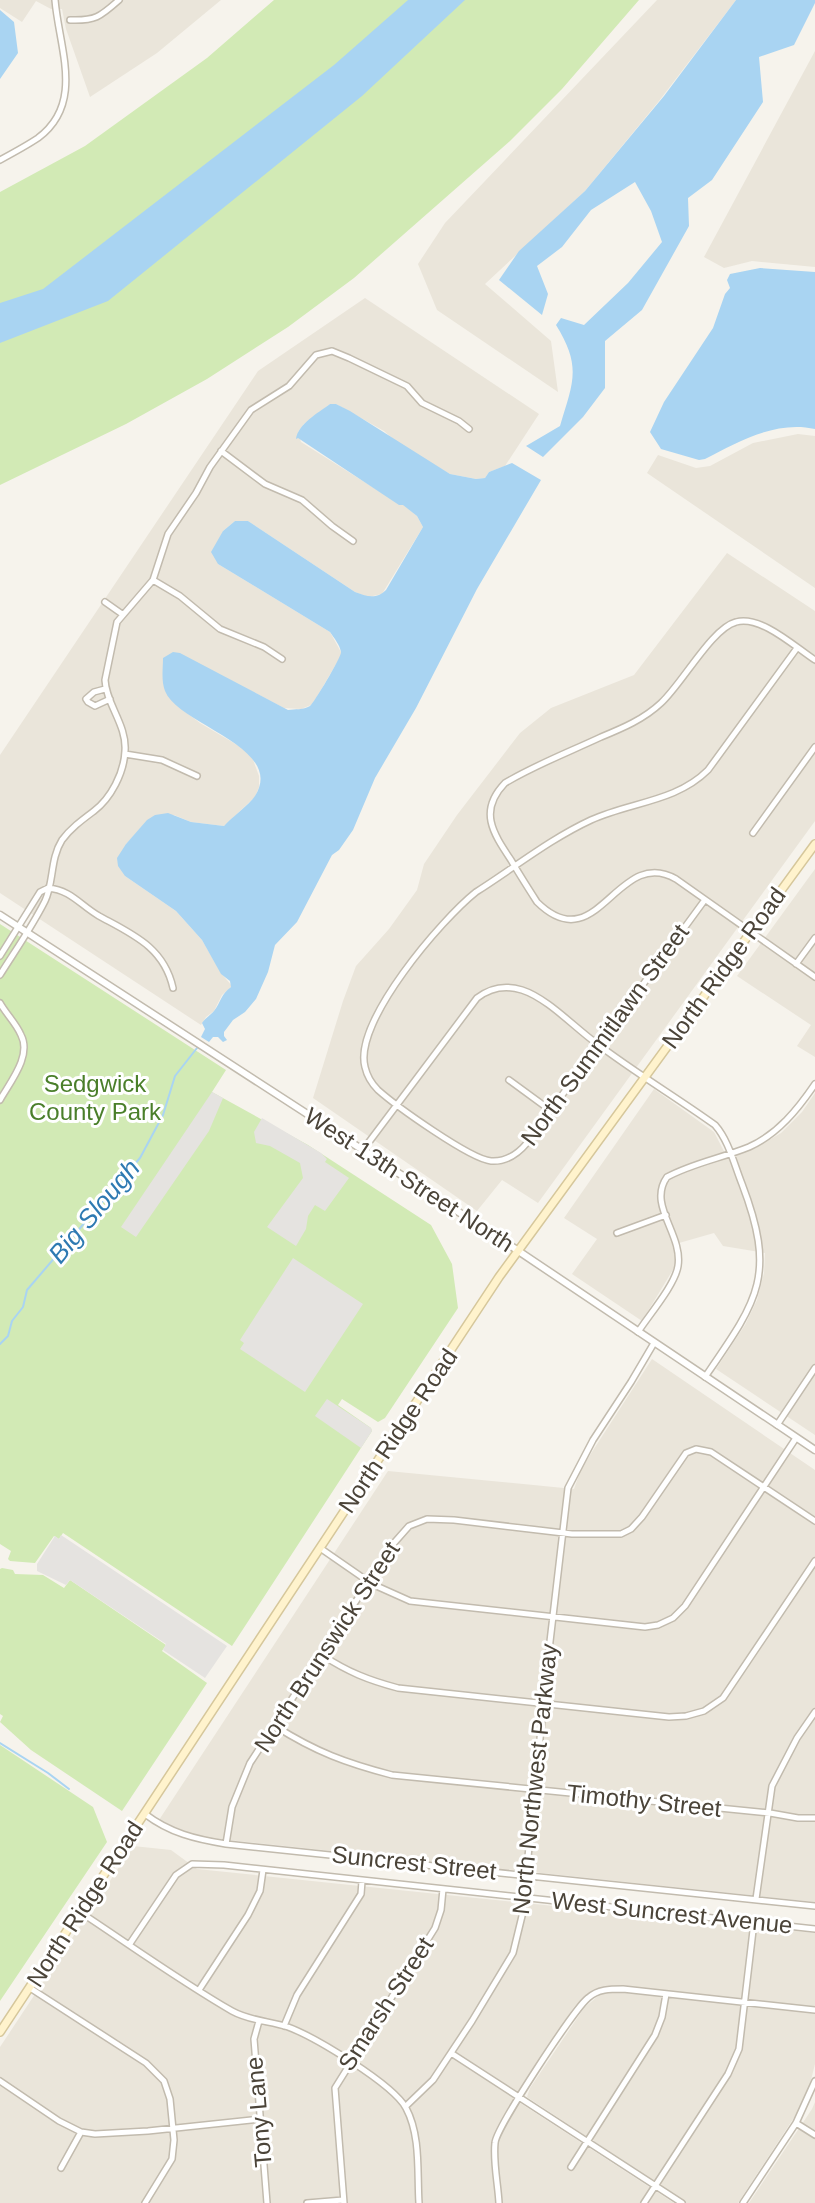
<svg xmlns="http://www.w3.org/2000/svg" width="815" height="2203" font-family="Helvetica,sans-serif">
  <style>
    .residential { fill: #eae5da }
    .green { fill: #d2eab5 }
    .parking { fill: #e5e3e0 }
    .water { fill: #a9d4f2 }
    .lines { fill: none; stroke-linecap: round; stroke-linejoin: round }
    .stream { stroke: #a9d4f2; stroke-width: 2 }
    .minor-casing { stroke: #c2bbae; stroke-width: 8 }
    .tertiary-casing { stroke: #c2bbae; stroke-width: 9 }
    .secondary-casing { stroke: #d6c79b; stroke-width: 10 }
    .minor { stroke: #fff; stroke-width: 5 }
    .tertiary { stroke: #fff; stroke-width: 6 }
    .secondary { stroke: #fff3cd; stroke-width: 7 }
    .labels { text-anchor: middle; stroke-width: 6; stroke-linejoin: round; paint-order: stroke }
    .street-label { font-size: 24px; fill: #4b4439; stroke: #fff }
    .park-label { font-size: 24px; fill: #4a7f2a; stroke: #fff }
    .water-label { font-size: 26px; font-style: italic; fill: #2e7ab2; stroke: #fff }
  </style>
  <rect width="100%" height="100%" fill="#f6f3ec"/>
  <path class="residential" d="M0,0H221L157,53L90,97L66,29L62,9H51L36,1L22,22L0,8Z
    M657,0H736L659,101L585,191L485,284L551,341L558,392L437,310L418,264L445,223Z
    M815,51V267L752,261L724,268L704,257Z
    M365,298L539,414L505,466L489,472L485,478L476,479L450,474L443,470L399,444L384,431L336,404H330L304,424L298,432L301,442L401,505L403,504L417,516L423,527L382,594L368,597L355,592L248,521H235L223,531L218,564L330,632L342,654L315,700L311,705L301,709L284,708L213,671L183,710L200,723L244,749L252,757L259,776V787L255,797L224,826L191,822L174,815L147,822L126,844L125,876L176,911L202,940L221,973L232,986L222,995L214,1011L206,1017L201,1025L0,893V755L258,371Z
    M798,434L815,436V588L647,473L658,455L696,468L710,466L753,443Z
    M727,553L815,611V821L538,1203L502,1180L477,1211L313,1098L343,1001L356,966L389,929L417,890L424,864L457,815L520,733L551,708L634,675Z
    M815,869V1057L797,1046L811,1025L737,976Z
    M654,1089L714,1132L728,1159L757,1147L781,1133L802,1112L815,1093V1435L716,1369L745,1325L757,1300L764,1273L765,1253L723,1246L714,1233L672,1245L676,1259L674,1268L642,1321L572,1274L597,1239L564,1218Z
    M652,1359L815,1470V1902L200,1837L177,1830L159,1820L388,1471L574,1489L581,1469Z
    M133,1846L171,1850L197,1869L815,1933V2064L808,2092L799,2110L738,2203H687L527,2097L530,2088L584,2008L598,1996L594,1989L574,2007L514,2099L674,2203H0V2047Z
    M815,2102V2203H749L812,2109Z"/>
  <path class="green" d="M274,0H639L562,89L510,141L354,278L288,327L207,379L126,424L0,485V192L85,146L207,58Z
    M0,924L226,1070L212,1092L308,1145L431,1225L452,1264L458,1308L385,1418L378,1422L342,1399L338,1405L371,1428L372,1431L232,1646L63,1533L59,1539L54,1536L35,1563L10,1561L8,1559L11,1551L0,1544Z
    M2,1568L13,1570L15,1574L43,1575L64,1588L70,1580L166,1645L162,1651L207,1683L122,1811L31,1750L0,1722L3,1716L0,1714V1569Z
    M0,1745L93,1807L107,1842L0,2001Z"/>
  <path class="parking" d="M212,1092L223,1098L209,1131L136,1237L121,1227Z
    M262,1118L321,1153L327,1159L325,1162L349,1178L325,1211L315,1205L308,1216L306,1229L296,1246L267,1227L303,1178L300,1163L270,1146L256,1143L254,1132Z
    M293,1258L363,1304L305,1392L240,1349L244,1343L240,1340Z
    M327,1399L371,1428L372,1431L361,1448L315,1416Z
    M61,1535L227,1646L205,1678L163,1650L166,1644L70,1580L66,1585L37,1571V1564L55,1536L59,1539Z"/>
  <path class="water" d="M408,0H465L362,96L108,301L0,343V303L43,289L334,65Z
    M736,0H815V3L794,45L759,57L763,102L712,180L688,198L689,226L642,310L605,341V388L583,417L543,457L526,446L560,426C573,382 582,367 556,325L561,318L584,325L628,283L662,242L651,211L635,182L591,210L562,247L537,266L548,294L542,315L499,280L519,251L585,191L664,96Z
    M0,10L14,22L18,53L0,79Z
    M760,268L815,272V429C776,420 738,442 705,459L699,460L661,449L650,432L664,402L713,328L725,294L730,288L727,280L730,274Z
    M330,404H336L350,411L450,474L476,479L485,478L489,472L512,463L541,480L477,589L416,708L375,778L353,830L339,850L332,855L297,922L275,945L268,972L256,999L245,1012L233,1020L224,1032V1036L227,1040L223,1042L218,1037H213L209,1042L201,1037L205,1029L202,1023C206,1017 210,1016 214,1011C221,1002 221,994 231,987L230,981L221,974L202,940L176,911L125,876L118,866L117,858L126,844L147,820L155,815L168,813L191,822L224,826C232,817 249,805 255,796C286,747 178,725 165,691C161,681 163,668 163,658L173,652L180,653L288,710C295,709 303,710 310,706C314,703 342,656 341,652C340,645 334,638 330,632L218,564L211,552L223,531L235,521H248L355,592C366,596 376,600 386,590L423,527L417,516L403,505H399L298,438L296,439C298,424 318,413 330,404Z"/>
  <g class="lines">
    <path class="stream" d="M0,1344L8,1336L12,1321L23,1307L27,1290L140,1158L163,1115L175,1076L197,1048
      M0,1743L48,1773L69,1789"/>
    <defs>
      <path id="minor" d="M70,20C95,21 100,17 119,0
        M0,160C13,153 26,146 38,138C85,103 59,48 55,0
        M221,451L265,484L302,500L332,526L353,541
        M153,580L180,596L220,629L264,647L282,659
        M105,602L122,614
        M815,660C795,647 761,615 736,622C712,628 682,684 661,703C644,719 623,728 601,737C569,752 535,765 505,783C478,811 493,833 511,860C519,874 528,888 537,902C598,962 617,845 676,879L815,977
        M105,689L94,692L86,699L88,702L95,706L110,699
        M125,754L162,760L197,776
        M753,833L815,747
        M48,888C71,890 80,905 99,916C132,934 164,947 173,988
        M704,901L527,1143C517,1155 506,1162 491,1161C470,1159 396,1106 378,1090C372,1084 367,1076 365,1067C353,1022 442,919 476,892C514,868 550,839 591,820C630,802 676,802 708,770L797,648
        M0,956L40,892L48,888
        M796,964L815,938
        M0,975C15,951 32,927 45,901C54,882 50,859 62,840C71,828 82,820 94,811C111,798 124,773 125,751C127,725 106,704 105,680L117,622L153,580L168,534L196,493L210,467L251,410L289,386L316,355L332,351L349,358L407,386L422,403L459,421L469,429
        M0,1003C6,1014 16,1023 21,1035C32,1056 10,1082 0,1100
        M509,1080L550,1110
        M363,1150L477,998C490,988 506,985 522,990C547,998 574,1027 596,1043C634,1072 676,1097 715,1125C729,1141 734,1164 742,1184C777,1276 758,1300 705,1377
        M617,1233L666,1215
        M638,1332C649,1315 675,1285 678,1266C683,1234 647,1205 667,1177C693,1163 722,1158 749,1147C778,1134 798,1109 815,1084
        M777,1425L815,1368
        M320,1548L372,1584L410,1601L645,1627L658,1625L673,1618L685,1606L796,1438
        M322,1655C348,1672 368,1680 398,1688L669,1717L686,1716L704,1711L723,1698L815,1561
        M275,1726C316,1752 346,1763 392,1775L770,1813L798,1818H815
        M145,1814C170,1833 195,1839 226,1844L815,1906
        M226,1844L232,1807L250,1763L394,1543L409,1526L427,1519L454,1520L572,1534H621L631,1529L642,1517L686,1453L696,1449L711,1452L815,1521
        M756,1899L772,1786L797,1738L815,1712
        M80,1912C130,1945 180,1981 232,2011C250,2021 270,2021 288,2027C315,2037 393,2084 406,2108C421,2136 417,2173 419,2203
        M129,1945L176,1875L192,1864L224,1865L815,1929
        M30,1988L146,2063L164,2081L170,2099L174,2140L172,2159L145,2203
        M199,1990L248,1915L260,1891L263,1870
        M259,2021L254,2039L267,2203
        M284,2026L297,1995L361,1894L362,1881
        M451,2053L682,2203
        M0,2081L59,2121L81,2132L95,2134L148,2131L260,2119
        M406,2106L433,2080L472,2021L513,1953L522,1916L549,1650L568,1488L593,1440L631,1382L654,1343
        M796,2123L815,2135
        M571,2167L655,2035L662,2017L666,1994
        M61,2168L81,2132
        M307,2203L343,2200
        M344,2203L335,2088L435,1928L441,1910L443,1889
        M499,2203C498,2184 493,2162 495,2143C496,2128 574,2009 588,1998C598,1989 610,1989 623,1989L815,2010
        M644,2203L728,2074L739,2049L754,1922
        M743,2203L796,2123L815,2081"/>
      <path id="tertiary" d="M0,915L508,1244L815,1450"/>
      <path id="secondary" d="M0,2032L499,1277L815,844"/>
    </defs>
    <use href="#minor" class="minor-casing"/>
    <use href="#tertiary" class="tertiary-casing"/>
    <use href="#secondary" class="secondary-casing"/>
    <use href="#minor" class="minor"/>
    <use href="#tertiary" class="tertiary"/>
    <use href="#secondary" class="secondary"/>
  </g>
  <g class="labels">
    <g class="street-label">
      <text transform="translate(724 968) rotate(-54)" y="8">North Ridge Road</text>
      <text transform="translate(605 1035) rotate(-54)" y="8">North Summitlawn Street</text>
      <text transform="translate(409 1180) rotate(33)" y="8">West 13th Street North</text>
      <text transform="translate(398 1431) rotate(-56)" y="8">North Ridge Road</text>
      <text transform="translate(327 1647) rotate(-57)" y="8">North Brunswick Street</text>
      <text transform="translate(535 1779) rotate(-84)" y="8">North Northwest Parkway</text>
      <text transform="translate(644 1801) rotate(6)" y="8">Timothy Street</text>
      <text transform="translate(414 1863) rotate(6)" y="8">Suncrest Street</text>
      <text transform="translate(85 1904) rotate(-57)" y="8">North Ridge Road</text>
      <text transform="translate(672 1913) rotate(6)" y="8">West Suncrest Avenue</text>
      <text transform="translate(386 2004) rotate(-57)" y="8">Smarsh Street</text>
      <text transform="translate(259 2112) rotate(-95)" y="8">Tony Lane</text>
    </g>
    <g class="park-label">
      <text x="95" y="1092">Sedgwick<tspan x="95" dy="28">County Park</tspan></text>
    </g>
    <g class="water-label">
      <text transform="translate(94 1211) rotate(-50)" y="9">Big Slough</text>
    </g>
  </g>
</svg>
